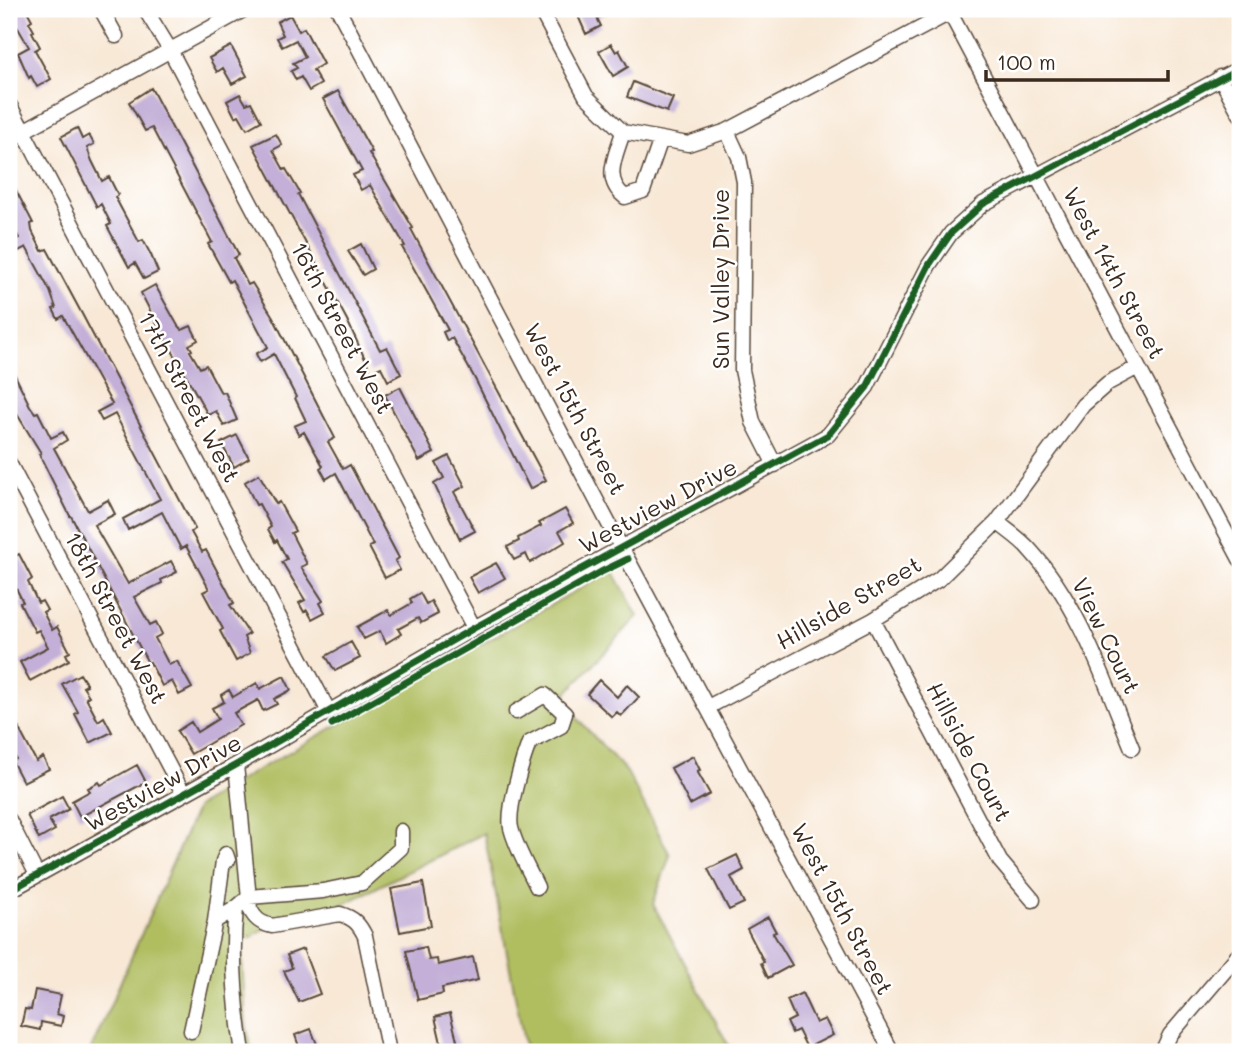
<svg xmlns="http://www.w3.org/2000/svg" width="1249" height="1061" font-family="Mali,sans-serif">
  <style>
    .green { fill: #b0be61; stroke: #767440; stroke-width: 2 }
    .building { fill: #c3afd7 }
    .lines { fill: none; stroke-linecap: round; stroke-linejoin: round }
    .minor-casing { stroke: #574639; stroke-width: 17 }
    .minor { stroke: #fff; stroke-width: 14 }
    .cycleway-casing { stroke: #fff; stroke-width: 11 }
    .cycleway { stroke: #1b5e20; stroke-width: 7 }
    .labels { text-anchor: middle; stroke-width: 5; stroke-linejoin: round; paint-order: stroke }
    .street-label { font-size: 23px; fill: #3b2a1e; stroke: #fff }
  </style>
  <rect width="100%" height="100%" fill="#fff"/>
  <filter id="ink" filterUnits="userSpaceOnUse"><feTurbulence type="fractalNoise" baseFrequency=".0143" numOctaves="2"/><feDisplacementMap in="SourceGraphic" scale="14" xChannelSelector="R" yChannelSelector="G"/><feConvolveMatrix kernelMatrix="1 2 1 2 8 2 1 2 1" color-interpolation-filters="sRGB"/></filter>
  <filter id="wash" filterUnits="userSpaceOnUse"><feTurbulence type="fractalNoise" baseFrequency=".00686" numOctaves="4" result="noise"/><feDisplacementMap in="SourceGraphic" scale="28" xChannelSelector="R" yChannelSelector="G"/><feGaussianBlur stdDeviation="1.57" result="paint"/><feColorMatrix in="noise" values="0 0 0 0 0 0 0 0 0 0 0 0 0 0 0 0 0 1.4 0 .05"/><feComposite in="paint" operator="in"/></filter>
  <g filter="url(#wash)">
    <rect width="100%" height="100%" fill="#f8e8d5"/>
    <path class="green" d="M611,571L614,572L638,616L560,700L627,772L670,855L653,904L732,1052H526L484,833L342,905L340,914L272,925L241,943L246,1024L252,1052H90L197,807L252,773Z"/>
    <g id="blocks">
      <path class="building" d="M9,9H26L32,20L29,22L34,31L32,32L40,47L35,50L51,79L37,87L31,76L29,78L18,53L29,47L18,28L9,33Z
        M575,9H615L597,18L601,26L586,34Z
        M290,15L299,31L304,28L323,64L313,70L321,84L309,91L301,77L296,80L291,71L297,68L293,63L305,57L296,40L282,47L277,38L283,35L277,22Z
        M611,44L616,52L619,50L628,67L613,76L599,51Z
        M231,46L247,76L232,84L223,68L217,72L209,58Z
        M633,82L673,98L667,112L627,97Z
        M151,88L239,255L234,258L248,285L252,283L273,317L322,413L335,438L328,442L343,469L350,465L399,558L395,561L400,570L385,578L369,547L373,545L336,473L326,479L320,468L323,466L304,432L299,435L294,426L306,421L295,398L296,397L274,354L260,362L256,354L268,347L232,280L229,282L208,244L212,242L152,128L145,131L129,102Z
        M338,91L372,152L369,153L413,228L411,229L546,480L530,489L474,377L452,338L447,341L443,332L448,330L402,247L405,246L370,185L361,190L353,175L362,171L323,99Z
        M240,94L246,104L251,102L261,121L247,129L239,115L235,117L227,101Z
        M77,128L82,139L89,135L94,144L87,148L92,161L102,181L109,177L118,195L115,197L139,242L143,240L151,255L158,272L144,279L135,263L129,267L107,226L111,224L101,204L97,207L61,137Z
        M276,134L282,145L273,150L284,170L286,169L300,193L298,194L380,350L387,347L401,374L388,381L381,367L371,372L347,320L253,145Z
        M9,177L33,223L31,224L32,231L42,251L47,249L82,314L195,529L191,532L202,552L206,550L234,603L230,605L249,634L244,637L250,653L236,661L220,631L223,629L203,592L209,589L186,546L181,549L162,512L128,530L123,519L160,499L115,414L102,421L97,412L112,404L63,316L58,319L53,309L56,308L50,291L26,247L9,256V243L19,238L9,219Z
        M361,244L373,269L363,275L348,251Z
        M155,285L178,326L182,330L191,326L198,340L189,345L192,350L190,351L200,368L206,365L221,393L225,392L237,420L224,426L216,411L208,415L169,345L168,346L141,293Z
        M9,363L30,406L35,413L38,412L51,438L63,432L67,440L54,448L88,511L108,500L115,514L94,525L128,584L171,561L177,572L161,580L162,583L134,597L150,625L156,622L162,634L155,638L169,665L177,661L192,688L179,695L172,681L162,686L150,662L148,663L71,516H70L39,454L41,453L12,406L9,399Z
        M400,387L434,453L419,461L385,395Z
        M237,435L249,458L234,467L221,443Z
        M449,456L465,486L454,492L475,531L460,539L434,484L444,478L436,463Z
        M259,474L276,504L279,502L295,531L291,533L307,564L301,567L323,601L320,603L325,612L312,619L307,610L304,612L299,603L305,600L282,562L287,559L277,540L275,542L268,529L271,527L259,504L256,505L245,482Z
        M565,509L573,523L559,531L565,542L530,563L526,554L514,560L507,547L519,541L518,538L541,526L539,523Z
        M19,554L32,579L28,582L38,603L42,601L47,610L43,612L52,630L57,627L70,652L66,654L69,660L30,681L20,662L48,647L39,630L35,632L20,603L23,602L9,574V559Z
        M496,563L505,578L478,593L469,577Z
        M420,593L426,604L431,601L438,614L421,623L418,618L398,629L401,634L386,643L380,631L364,639L357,627L388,610L391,615L412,603L410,599Z
        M351,642L360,658L335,671L326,656Z
        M80,674L87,685L83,687L89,696L86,698L98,721L104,717L112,732L90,743L75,714L78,712L62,684Z
        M284,676L291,690L274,699L277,704L263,711L258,700L234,713L241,725L191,754L177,731L191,722L197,732L218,719L212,708L224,702L221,695L229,690L233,697L257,683L260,689Z
        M599,680L617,697L627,685L639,697L621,716L617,712L612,717L587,694Z
        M9,710L36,761L43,757L49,769L23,782L12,761L16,759L9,746Z
        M693,756L700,770L697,771L710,794L690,805L671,768Z
        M137,765L146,782L80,817L72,801L90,791L88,788L99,782L101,785Z
        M62,796L69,809L49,820L55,830L39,839L27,815Z
        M737,855L744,870L731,877L744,903L729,910L708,869Z
        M423,883L431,926L400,932L391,889Z
        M768,917L776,932L773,933L792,965L768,978L761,963L764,962L747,929Z
        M426,947L429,960L437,959L438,965L473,957L478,980L442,988L443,994L418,1000L406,951Z
        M303,949L320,994L299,1002L284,971L292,968L287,955Z
        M35,990L61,995L57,1014L63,1016L61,1026L41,1022L40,1030L21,1026L25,1009L31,1010Z
        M802,993L816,1023L825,1019L833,1035L807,1048L798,1030L792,1033L787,1022L795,1018L787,1000Z
        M450,1013L460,1052H438L436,1044L441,1043L435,1017Z
        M311,1029L320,1052H301L295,1035Z"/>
    </g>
  </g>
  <g filter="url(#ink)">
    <use href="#blocks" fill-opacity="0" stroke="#574639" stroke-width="2"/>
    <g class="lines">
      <defs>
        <path id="minor" d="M101,9L116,36
          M145,9L170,50L474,628
          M338,9L621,547L892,1052
          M540,9L586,96L623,132L688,144L727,131L957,9
          M948,9L1240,559
          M1220,77L1240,114
          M9,104L329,712
          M727,131L739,157L744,182L742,370L753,422L775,465
          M623,132C616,156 602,179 625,197L643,191L661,139
          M9,139L245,9
          M9,463L183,793
          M997,522C1008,531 1021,539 1030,550C1080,605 1104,680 1132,748
          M873,620L1000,861L1033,900
          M708,707L873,620L939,579L997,522L1083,405L1108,383L1138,367
          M516,712L545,695L565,714L561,726L529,743C522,762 507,809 511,828C516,848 528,868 537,887
          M236,765L250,909C255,919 260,923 272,926L340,914C354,918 359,924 365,936L389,1052
          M9,820L37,875
          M223,861L226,854L228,860L223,861L215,921L236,908
          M9,891L236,765L474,628L828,435L867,387L929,265L951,233L983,204L1240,68
          M191,1031L215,921
          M243,1052C235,1005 231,956 236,908L249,897L323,891L362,883L401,848V831
          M1162,1052L1170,1035L1240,953"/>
      </defs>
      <use href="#minor" class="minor-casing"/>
      <use href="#minor" class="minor"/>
      <defs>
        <path id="cycleway" d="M332,724L601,572L628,559
          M9,891L236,765L474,628L828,435L867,387L929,265L951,233L983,204L1240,68"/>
      </defs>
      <use href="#cycleway" class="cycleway-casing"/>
      <use href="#cycleway" class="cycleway"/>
    </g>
  </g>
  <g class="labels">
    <g class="street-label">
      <text transform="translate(1114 273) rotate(62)" y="8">West 14th Street</text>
      <text transform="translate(721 279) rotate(-90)" y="8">Sun Valley Drive</text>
      <text transform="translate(342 328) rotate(62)" y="8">16th Street West</text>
      <text transform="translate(189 397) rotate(62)" y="8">17th Street West</text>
      <text transform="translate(575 409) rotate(62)" y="8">West 15th Street</text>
      <text transform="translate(658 506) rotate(-28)" y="8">Westview Drive</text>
      <text transform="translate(849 603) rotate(-30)" y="8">Hillside Street</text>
      <text transform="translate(116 618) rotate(62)" y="8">18th Street West</text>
      <text transform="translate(1106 636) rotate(64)" y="8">View Court</text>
      <text transform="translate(969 752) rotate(62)" y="8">Hillside Court</text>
      <text transform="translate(163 783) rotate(-29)" y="8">Westview Drive</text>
      <text transform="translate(842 909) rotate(62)" y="8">West 15th Street</text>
    </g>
  </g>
  <rect width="1249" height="1061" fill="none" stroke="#fff" stroke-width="35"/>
  <path d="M986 70v10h182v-10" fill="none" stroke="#3b2a1e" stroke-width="3.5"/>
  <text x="997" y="70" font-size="21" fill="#3b2a1e" stroke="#ffffff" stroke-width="5" paint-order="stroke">100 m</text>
</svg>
